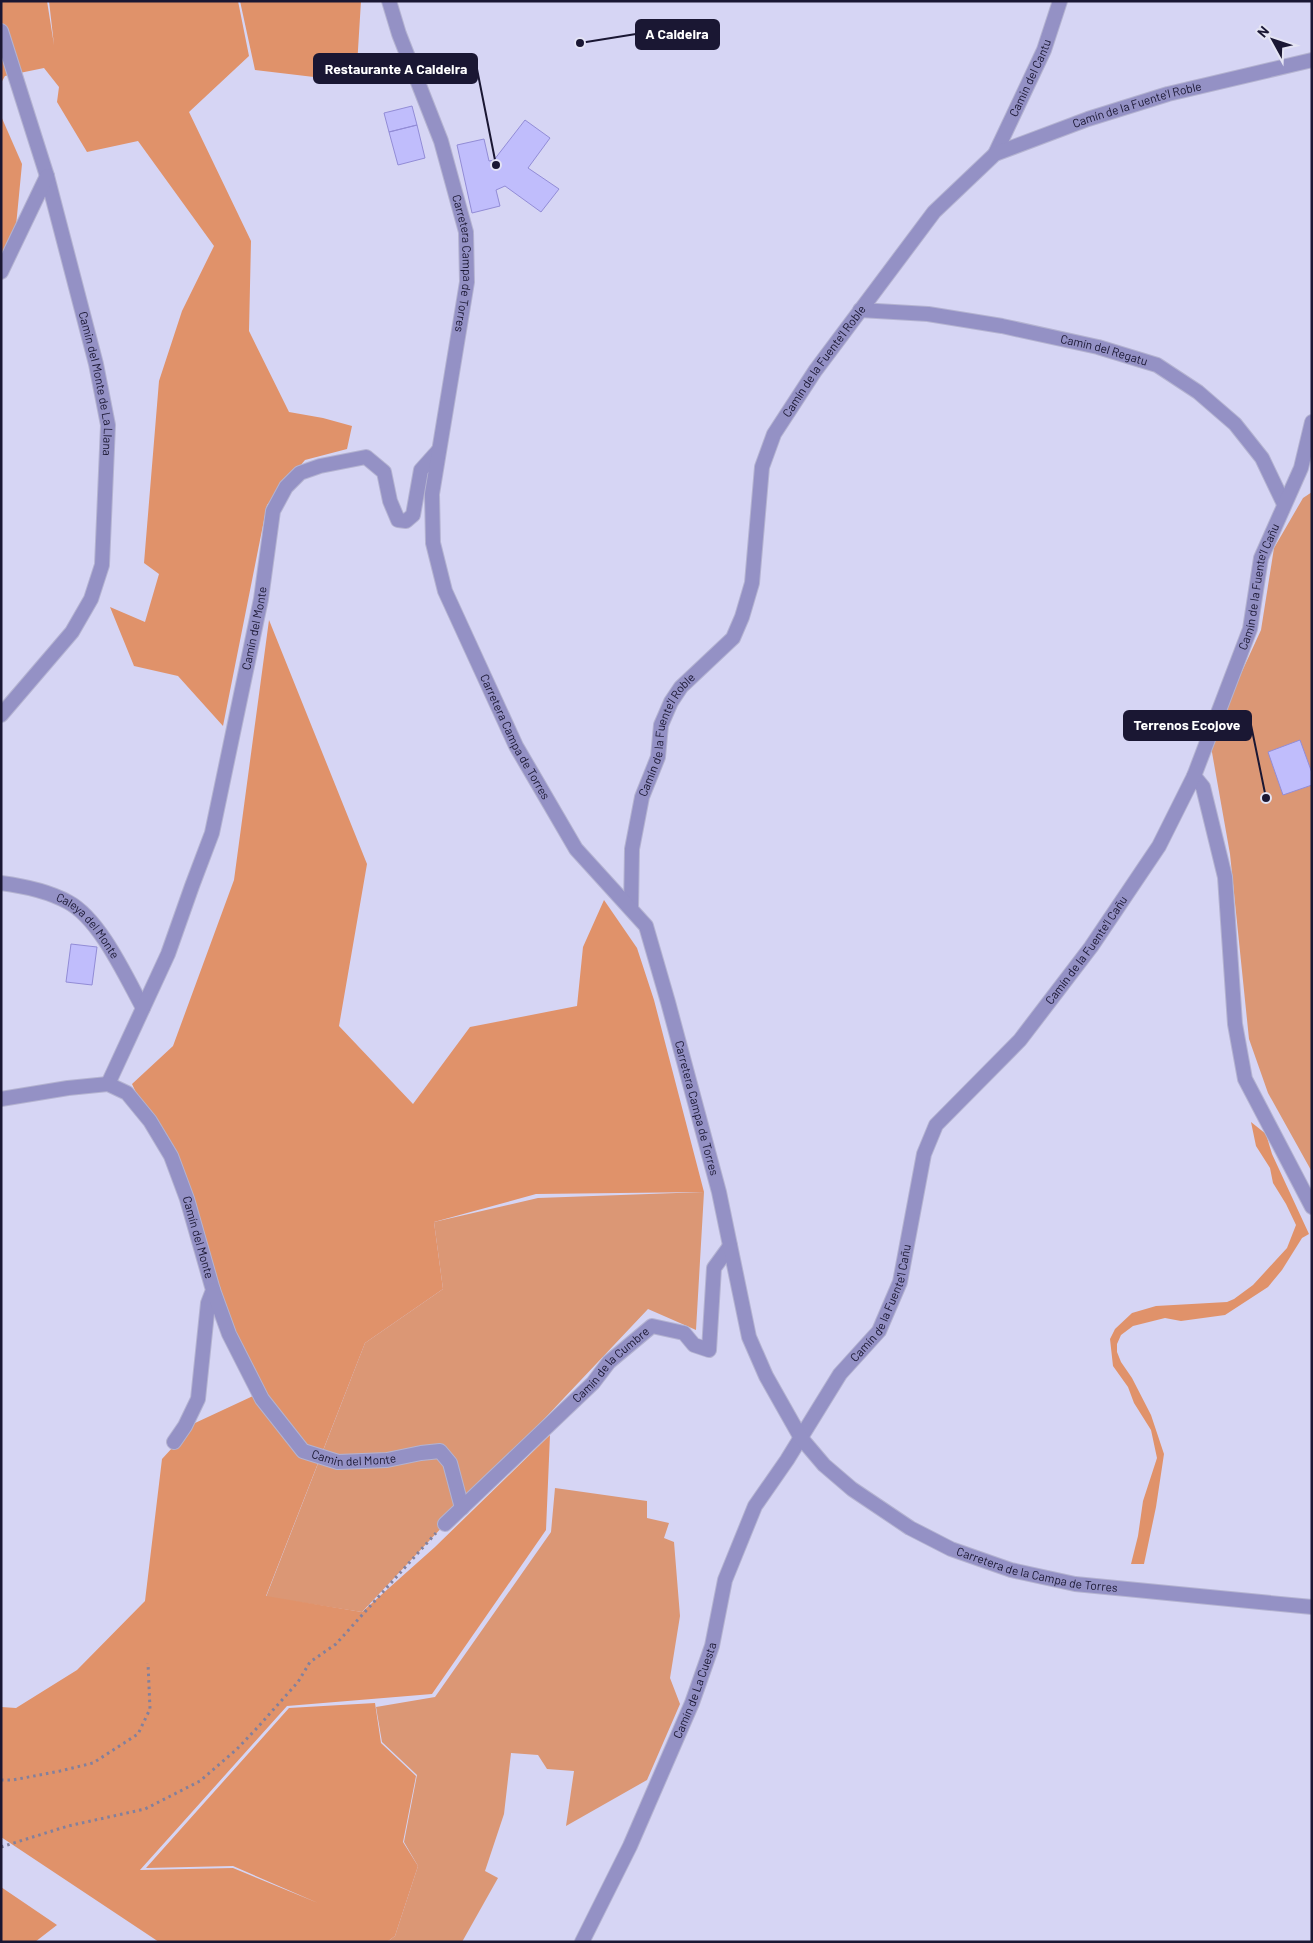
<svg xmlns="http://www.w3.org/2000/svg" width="1313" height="1943" font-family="Barlow,sans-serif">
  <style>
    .green { fill: #db9775 }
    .forest { fill: #e0926a }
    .building { fill: #c0bdfc; stroke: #928cd6 }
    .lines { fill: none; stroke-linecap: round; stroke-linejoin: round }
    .minor-casing { stroke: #b4b3d1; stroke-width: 16 }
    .tertiary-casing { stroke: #b4b3d1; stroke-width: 16 }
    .path { stroke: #82809d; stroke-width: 3; stroke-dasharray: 2.5 4; stroke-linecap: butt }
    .minor { stroke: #9491c5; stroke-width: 14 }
    .tertiary { stroke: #9491c5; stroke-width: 14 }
    .labels { text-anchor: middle; stroke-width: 4.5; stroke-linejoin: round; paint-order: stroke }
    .street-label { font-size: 12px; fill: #1a1733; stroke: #e4e4f4 }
    .leader { fill: none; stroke: #1a1733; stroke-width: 2 }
    .callout-dot { fill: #1a1733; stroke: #e4e4f4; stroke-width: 2 }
    .callout { fill: #1a1733; stroke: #1a1733; stroke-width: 2 }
    .callout-label { font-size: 14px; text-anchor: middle; font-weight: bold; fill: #fff }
  </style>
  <rect width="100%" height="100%" fill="#d6d5f4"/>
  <path class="green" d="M1312,492V1172L1268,1093L1249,1039L1230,854L1210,741L1261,630L1274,548L1303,498Z
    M704,1192L696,1330L648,1309L362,1612L266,1597L365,1343L443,1289L434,1222L538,1198Z
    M555,1488L647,1501V1518L669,1523L664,1538L674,1542L680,1616L670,1678L680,1704L647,1780L566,1826L574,1771L547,1769L538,1755L511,1753L504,1814L485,1871L498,1878L462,1942H387L395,1936L418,1866L404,1842L417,1775L382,1742L376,1707L435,1697L551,1532Z"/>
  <path class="forest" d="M1,1H47L54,45L49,1H238L249,56L189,112L251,241L249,331L289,412L323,418L352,426L347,449L305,460L267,505L223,726L178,676L134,666L110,607L145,622L159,574L144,563L159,381L182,311L214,246L138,141L87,152L57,102L59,87L44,68L5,76L1,83Z
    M240,1H361L356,82L255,70Z
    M1,116L22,164L16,226L1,256Z
    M269,620L367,864L339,1026L413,1104L470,1027L577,1006L583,947L604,900L637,948L654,1000L704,1192L536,1194L434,1222L443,1289L365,1343L266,1596L362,1612L435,1547L550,1435L546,1530L432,1694L287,1706L140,1870L233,1868L318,1903L233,1866L146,1868L289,1708L375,1703L381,1743L416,1776L403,1842L418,1866L395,1936L387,1942H159L1,1837V1707L16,1708L77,1670L145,1601L162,1459L195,1423L253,1396L187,1199L132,1084L173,1046L234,880Z
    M1251,1122L1266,1134L1272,1154L1309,1234L1302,1238L1282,1270L1268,1287L1225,1315L1181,1321L1165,1318L1133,1326L1121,1335L1117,1344V1352L1121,1362L1132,1378L1151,1415L1164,1454L1156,1507L1144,1564H1131L1138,1536L1143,1501L1157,1458L1151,1430L1134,1403L1128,1387L1113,1366L1110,1339L1115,1329L1132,1313L1156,1306L1227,1302L1234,1299L1253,1285L1287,1248L1296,1225L1286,1204L1273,1183L1270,1168L1256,1146Z
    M1,1887L57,1925L35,1942H1Z"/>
  <path class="building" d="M412,106L417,125L389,132L384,113Z
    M525,120L550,138L528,168L559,189L541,212L505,186L496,190L500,206L472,213L457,145L484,139L489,161L494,160Z
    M417,125L425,158L398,165L389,132Z
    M1300,740L1312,773V785L1283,795L1268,752Z
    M71,944L97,947L92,985L66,982Z"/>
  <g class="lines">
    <defs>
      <g id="minor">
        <path id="s1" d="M1,31L47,176L96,364L108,425L102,565L91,599L72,632L1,715"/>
        <path id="s2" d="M995,154L1044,50L1060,1"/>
        <path d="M1,272L47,176"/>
        <path id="s3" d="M860,310L928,314L1002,326L1098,347L1157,365L1198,392L1235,424L1262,458L1284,504"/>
        <path d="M1194,776L1203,787L1225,877L1235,1024L1245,1079L1312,1207"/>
        <path id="s4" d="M1,883C24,886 48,891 68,902C100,919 126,977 143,1008"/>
        <path id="s5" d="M631,909L632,849L642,797L658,757L661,725L671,702L681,687L733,638L742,617L752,583L762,467L774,434L815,371L934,212L995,154L1088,119L1168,94L1312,60"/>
        <path id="s6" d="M108,1084L168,954L192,886L212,833L261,599L273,511L286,487L300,473L320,466L366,457L384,472L390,501L398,520L406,521L413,515L421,470L438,451"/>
        <path id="s7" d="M1,1099L68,1088L108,1084L127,1093L150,1121L171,1156L187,1199L213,1290L208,1303L198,1399L185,1426L174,1442"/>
        <path id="s8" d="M213,1290L229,1334L262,1399L303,1451L338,1462L387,1460L421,1453L440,1451L450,1463L462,1508"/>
        <path id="s9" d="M445,1524L593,1383L609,1362L652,1326L684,1333L694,1345L709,1350L714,1268L730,1246"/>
        <path id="s10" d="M582,1942L630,1846L692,1703L712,1646L725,1580L755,1506L787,1460L840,1374L879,1331L900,1282L924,1154L936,1125L1020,1040L1091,947L1159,846L1194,776L1250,629L1261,558L1301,468L1312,422"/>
      </g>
      <g id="tertiary">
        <path id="s11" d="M389,1L399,34L441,141L466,232L467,282L432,494L433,543L445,591L516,746L576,849L646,926L668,1002L719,1192L749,1337L766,1376L801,1438L824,1465L852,1489L910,1528L951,1549L1011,1570L1075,1584L1312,1607"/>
      </g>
    </defs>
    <use href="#minor" class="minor-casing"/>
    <use href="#tertiary" class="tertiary-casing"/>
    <path class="path" d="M1,1780H13L60,1771L93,1763L138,1734L150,1709L148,1663
      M1,1847L68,1826L145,1809L200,1781L237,1749L257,1728L298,1682L310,1662L336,1644L436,1533"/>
    <use href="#minor" class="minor"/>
    <use href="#tertiary" class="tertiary"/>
  </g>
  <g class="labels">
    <g class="street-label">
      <text dy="4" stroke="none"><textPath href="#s2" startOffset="84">Camin del Cantu</textPath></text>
      <text dy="4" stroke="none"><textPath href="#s5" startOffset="1021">Camín de la Fuente'l Roble</textPath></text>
      <text dy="4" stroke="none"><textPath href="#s11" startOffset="275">Carretera Campa de Torres</textPath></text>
      <text dy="4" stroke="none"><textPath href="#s3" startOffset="248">Camín del Regatu</textPath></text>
      <text dy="4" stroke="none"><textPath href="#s5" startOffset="601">Camín de la Fuente'l Roble</textPath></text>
      <text dy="4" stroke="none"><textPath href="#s1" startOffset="366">Camin del Monte de La Llana</textPath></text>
      <text dy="4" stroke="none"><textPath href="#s10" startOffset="1538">Camín de la Fuente'l Cañu</textPath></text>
      <text dy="4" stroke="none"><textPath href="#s6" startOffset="481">Camín del Monte</textPath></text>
      <text dy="4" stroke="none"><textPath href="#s11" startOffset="769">Carretera Campa de Torres</textPath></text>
      <text dy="4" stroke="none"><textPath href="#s5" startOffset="181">Camín de la Fuente'l Roble</textPath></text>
      <text dy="4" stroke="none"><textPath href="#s4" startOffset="101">Caleya del Monte</textPath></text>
      <text dy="4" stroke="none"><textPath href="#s10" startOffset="1132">Camín de la Fuente'l Cañu</textPath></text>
      <text dy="4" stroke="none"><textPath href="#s11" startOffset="1190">Carretera Campa de Torres</textPath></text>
      <text dy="4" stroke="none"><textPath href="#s7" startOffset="292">Camín del Monte</textPath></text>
      <text dy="4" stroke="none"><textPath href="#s10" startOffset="712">Camín de la Fuente'l Cañu</textPath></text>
      <text dy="4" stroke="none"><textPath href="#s9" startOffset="230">Camín de la Cumbre</textPath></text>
      <text dy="4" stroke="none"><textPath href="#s8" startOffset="238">Camin del Monte</textPath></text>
      <text dy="4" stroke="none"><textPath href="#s11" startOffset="1816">Carretera de la Campa de Torres</textPath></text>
      <text dy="4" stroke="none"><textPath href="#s10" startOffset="276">Camín de La Cuesta</textPath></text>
    </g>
  </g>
  <path class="leader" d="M580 43L636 34M496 165L477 69M1266 798L1251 725"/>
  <g class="callout-dot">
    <circle cx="580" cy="43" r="5"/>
    <circle cx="496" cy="165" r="5"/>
    <circle cx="1266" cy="798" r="5"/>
  </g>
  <g class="callout">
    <rect x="636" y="20" width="83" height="29" rx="5"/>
    <rect x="314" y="54" width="163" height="29" rx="5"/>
    <rect x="1124" y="711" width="127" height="29" rx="5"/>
  </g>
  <g class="callout-label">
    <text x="677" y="39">A Caldeira</text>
    <text x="396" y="74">Restaurante A Caldeira</text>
    <text x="1187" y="730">Terrenos Ecojove</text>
  </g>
  <rect width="1313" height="1943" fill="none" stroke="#1a1733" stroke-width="5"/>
  <g transform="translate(1273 40) rotate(310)" stroke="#e4e4f4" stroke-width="4" paint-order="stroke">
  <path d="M0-4L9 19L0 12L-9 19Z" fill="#1a1733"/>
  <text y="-8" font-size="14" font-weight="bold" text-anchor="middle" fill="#1a1733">N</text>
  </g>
</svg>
